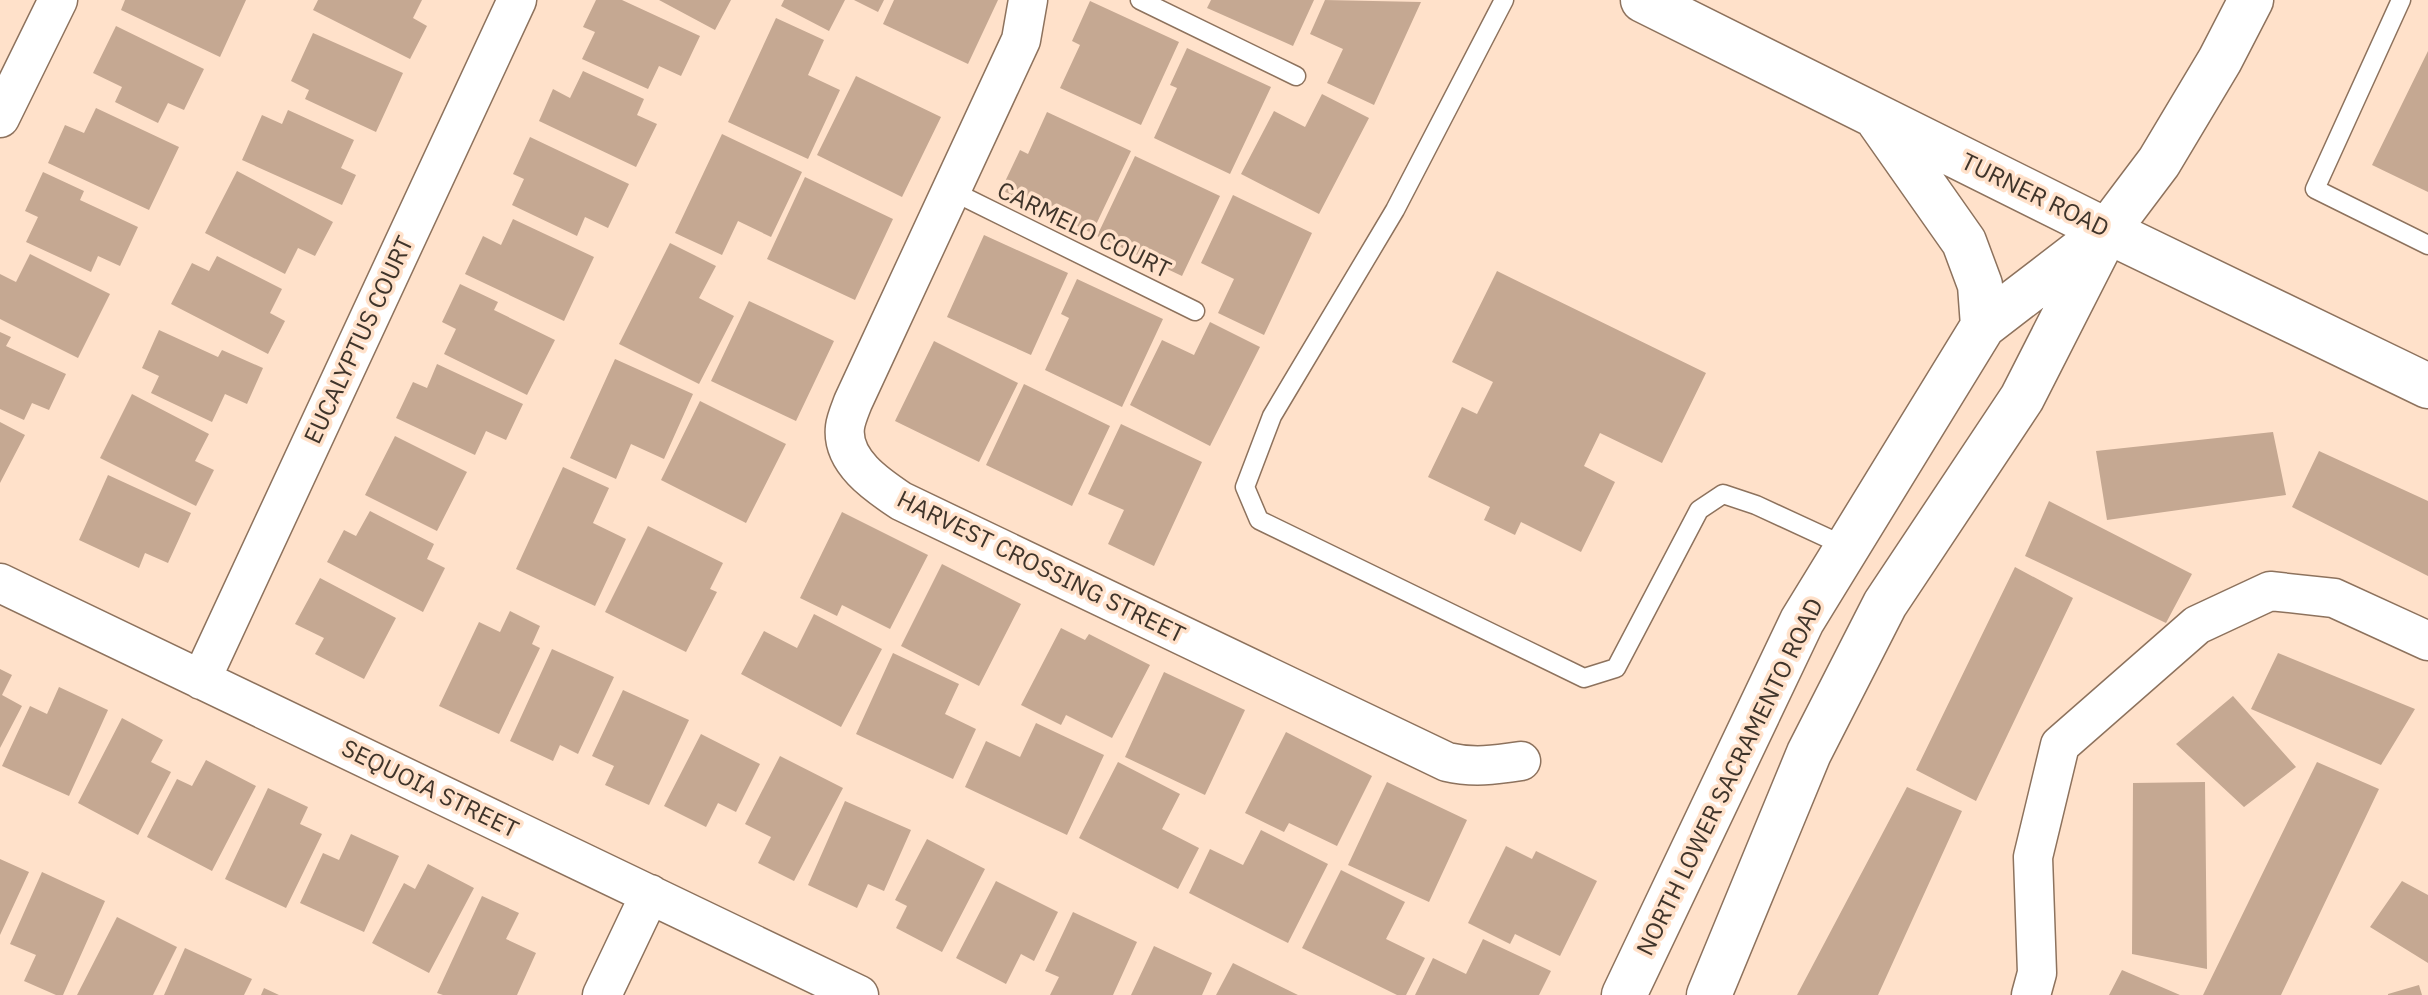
<svg xmlns="http://www.w3.org/2000/svg" width="2428" height="995" font-family="'IBM Plex Sans',sans-serif">
  <style>
    .building { fill: #c5a892 }
    .lines { fill: none; stroke-linecap: round; stroke-linejoin: round }
    .lane-casing { stroke: #8d725d; stroke-width: 21 }
    .street-casing { stroke: #8d725d; stroke-width: 41 }
    .secondary-casing { stroke: #8d725d; stroke-width: 47 }
    .lane { stroke: #fff; stroke-width: 18 }
    .street { stroke: #fff; stroke-width: 38 }
    .secondary { stroke: #fff; stroke-width: 44 }
    .labels { text-anchor: middle; stroke-width: 7; stroke-linejoin: round; paint-order: stroke }
    .street-label { font-size: 24px; fill: #3f342a; stroke: #ffe1ca }
  </style>
  <rect width="100%" height="100%" fill="#ffe1ca"/>
  <path class="building" d="M125,0H246L220,57L121,10Z
    M318,0H422L413,18L427,26L410,59L313,10Z
    M596,0H622L700,36L681,76L659,66L648,89L582,59L595,32L583,27Z
    M659,0H731L715,30Z
    M784,0H845L829,31L781,6Z
    M854,0H884L878,12Z
    M894,0H998L968,64L883,24Z
    M1211,0H1314L1293,46L1207,8Z
    M1325,0L1421,2L1374,105L1327,83L1343,49L1310,34Z
    M1090,1L1179,42L1141,125L1060,88L1080,45L1072,41Z
    M776,18L824,40L808,75L840,90L808,159L728,122Z
    M116,26L204,69L184,110L168,103L158,123L115,102L122,87L93,73Z
    M313,33L403,73L376,132L305,99L309,90L291,81Z
    M1187,48L1271,87L1230,174L1154,138L1177,88L1170,85Z
    M2428,51V192L2372,165Z
    M583,71L644,99L637,115L657,124L636,167L539,121L553,89L570,98Z
    M856,76L941,117L902,197L817,155Z
    M1322,94L1369,118L1319,214L1241,174L1274,111L1305,127Z
    M96,108L179,147L149,210L48,163L65,125L84,133Z
    M288,110L354,140L341,168L356,175L342,205L242,160L262,115L282,124Z
    M1047,112L1131,151L1092,233L1001,190L1020,150L1028,154Z
    M722,134L802,172L771,237L738,221L722,255L675,233Z
    M530,137L629,184L608,228L585,217L577,236L512,205L524,179L513,174Z
    M1135,156L1220,196L1182,276L1097,236Z
    M237,171L333,222L315,256L298,248L285,274L205,233Z
    M43,172L84,191L80,200L138,227L120,266L98,256L91,272L26,242L38,217L25,211Z
    M805,177L893,219L855,300L767,259Z
    M1233,195L1312,233L1264,335L1218,313L1234,279L1201,263Z
    M513,219L594,257L564,321L465,274L483,236L501,245Z
    M984,235L1068,273L1031,355L947,317Z
    M670,243L716,266L699,298L734,316L699,384L619,344Z
    M30,254L110,294L78,358L0,319V274L16,282Z
    M217,256L282,289L270,313L285,321L268,354L171,304L192,263L209,271Z
    M1497,271L1706,373L1662,463L1600,433L1584,466L1615,482L1581,552L1521,522L1515,535L1484,520L1490,507L1428,477L1462,407L1477,414L1493,382L1452,362Z
    M1077,279L1163,319L1122,407L1045,370L1069,318L1061,314Z
    M460,284L498,302L494,310L555,340L527,395L444,354L456,329L442,322Z
    M749,301L834,341L796,421L711,381Z
    M1210,322L1260,347L1210,446L1130,405L1162,340L1194,355Z
    M159,330L218,357L222,350L263,368L247,404L225,394L212,422L151,393L159,376L142,368Z
    M0,332L11,337L6,346L66,374L49,410L32,403L24,420L0,409Z
    M934,341L1018,383L979,462L895,421Z
    M615,359L693,394L664,459L631,444L616,479L570,458Z
    M437,364L523,404L506,440L486,431L475,455L396,418L413,382L427,388Z
    M1024,384L1110,426L1072,506L986,465Z
    M132,394L209,434L195,461L214,470L196,506L100,458Z
    M700,401L786,444L746,523L661,480Z
    M0,422L25,435L0,483Z
    M1121,424L1202,462L1154,566L1108,544L1124,510L1088,494Z
    M2273,432L2286,495L2107,520L2096,451Z
    M395,436L467,472L437,531L365,495Z
    M2319,451L2428,501V576L2292,507Z
    M563,467L609,488L593,523L626,539L595,606L516,569Z
    M108,475L191,513L168,563L145,553L139,568L79,540Z
    M2049,501L2192,574L2166,623L2025,556Z
    M370,511L434,544L427,559L445,568L423,612L327,562L344,530L356,536Z
    M842,512L928,555L890,629L842,605L837,616L800,598Z
    M648,526L723,563L710,589L717,592L686,652L605,612Z
    M942,564L1021,604L979,686L901,646Z
    M2015,567L2073,598L1976,801L1916,770Z
    M320,578L396,618L364,679L315,654L324,638L295,624Z
    M510,611L540,626L532,644L540,648L499,734L439,706L479,622L500,632Z
    M814,614L882,649L841,727L741,674L764,631L797,648Z
    M1061,628L1085,640L1089,634L1150,665L1112,738L1066,715L1061,725L1021,705Z
    M552,649L614,677L578,754L560,745L553,761L510,741Z
    M893,653L959,684L945,714L976,729L953,779L856,734Z
    M2278,653L2415,709L2381,765L2251,709Z
    M0,669L12,675L2,695L22,706L0,748Z
    M1164,672L1245,710L1205,795L1125,757Z
    M59,687L108,710L69,796L2,766L30,706L47,714Z
    M623,690L689,720L649,805L605,785L614,766L592,756Z
    M2233,696L2296,767L2244,807L2176,744Z
    M122,718L163,740L151,762L171,772L138,835L78,803Z
    M1036,723L1104,755L1067,835L965,787L986,741L1020,757Z
    M1286,732L1372,776L1337,846L1289,823L1284,832L1245,813Z
    M701,734L760,764L736,812L718,803L706,827L664,806Z
    M780,756L843,788L794,881L758,863L771,837L745,824Z
    M206,760L256,786L212,871L147,837L177,779L192,786Z
    M1118,762L1180,794L1162,829L1199,848L1178,889L1079,838Z
    M2317,762L2379,789L2281,995H2203Z
    M1387,782L1467,820L1429,902L1348,865Z
    M2205,782L2207,969L2132,954L2133,783Z
    M1907,787L1962,811L1878,995H1797Z
    M268,788L308,807L300,824L322,834L286,908L225,879Z
    M845,801L911,830L884,891L868,884L857,908L808,885Z
    M1261,830L1328,864L1288,943L1189,893L1210,849L1243,865Z
    M351,834L399,856L364,932L300,903L323,853L339,860Z
    M927,839L985,869L942,952L896,928L907,906L895,900Z
    M1506,846L1532,859L1536,851L1597,881L1560,956L1515,934L1510,944L1468,923Z
    M0,859L29,872L0,935Z
    M428,864L474,888L429,973L372,943L404,883L415,889Z
    M1341,870L1405,902L1386,939L1425,958L1406,995H1397L1302,948Z
    M42,872L105,901L63,995H56L24,981L36,955L10,944Z
    M996,881L1058,912L1034,961L1021,954L1006,984L956,958Z
    M2402,881L2428,895V963L2370,927Z
    M482,896L519,913L506,939L536,953L517,995H443L437,993Z
    M1073,912L1137,942L1113,995H1050L1059,977L1045,971Z
    M117,917L177,947L153,995H77Z
    M1483,939L1551,971L1539,995H1415L1433,958L1466,974Z
    M1154,946L1212,973L1202,995H1131Z
    M185,948L252,979L244,995H164Z
    M1233,963L1298,995H1216Z
    M2122,970L2180,995H2109Z
    M2419,985L2422,995H2388V994Z
    M264,988L279,995H261Z"/>
  <g class="lines">
    <defs>
      <path id="lane" d="M1140,0L1296,76
        M1504,0L1395,210L1272,416L1245,487L1259,520L1584,678L1616,668L1699,510L1723,494L1756,505L1847,547
        M2401,0L2315,189L2428,245
        M952,191L1195,311"/>
      <path id="street" d="M1028,0L1021,40L853,402C850,410 846,419 845,427C841,461 877,485 901,501L1447,762C1473,768 1495,765 1521,761
        M0,118L58,0
        M0,583L859,995
        M201,680L517,0
        M602,995L650,894
        M2031,995L2037,973L2033,857L2060,745L2197,625L2270,591L2334,598L2428,641"/>
      <path id="secondary" d="M1643,0L2107,231L2428,386
        M1879,121L1964,242L1980,285L1983,326
        M1624,995L1802,621L1983,326L2099,237
        M1709,995L1809,753L1885,604L2022,398L2107,231L2159,162L2220,60L2251,0"/>
    </defs>
    <use href="#lane" class="lane-casing"/>
    <use href="#street" class="street-casing"/>
    <use href="#secondary" class="secondary-casing"/>
    <use href="#lane" class="lane"/>
    <use href="#street" class="street"/>
    <use href="#secondary" class="secondary"/>
  </g>
  <g class="labels">
    <g class="street-label">
      <text transform="translate(2035 195) rotate(26)" y="8">TURNER ROAD</text>
      <text transform="translate(1084 230) rotate(26)" y="8">CARMELO COURT</text>
      <text transform="translate(359 340) rotate(-65)" y="8">EUCALYPTUS COURT</text>
      <text transform="translate(1041 567) rotate(26)" y="8">HARVEST CROSSING STREET</text>
      <text transform="translate(1730 777) rotate(-64)" y="8">NORTH LOWER SACRAMENTO ROAD</text>
      <text transform="translate(430 789) rotate(26)" y="8">SEQUOIA STREET</text>
    </g>
  </g>
</svg>
